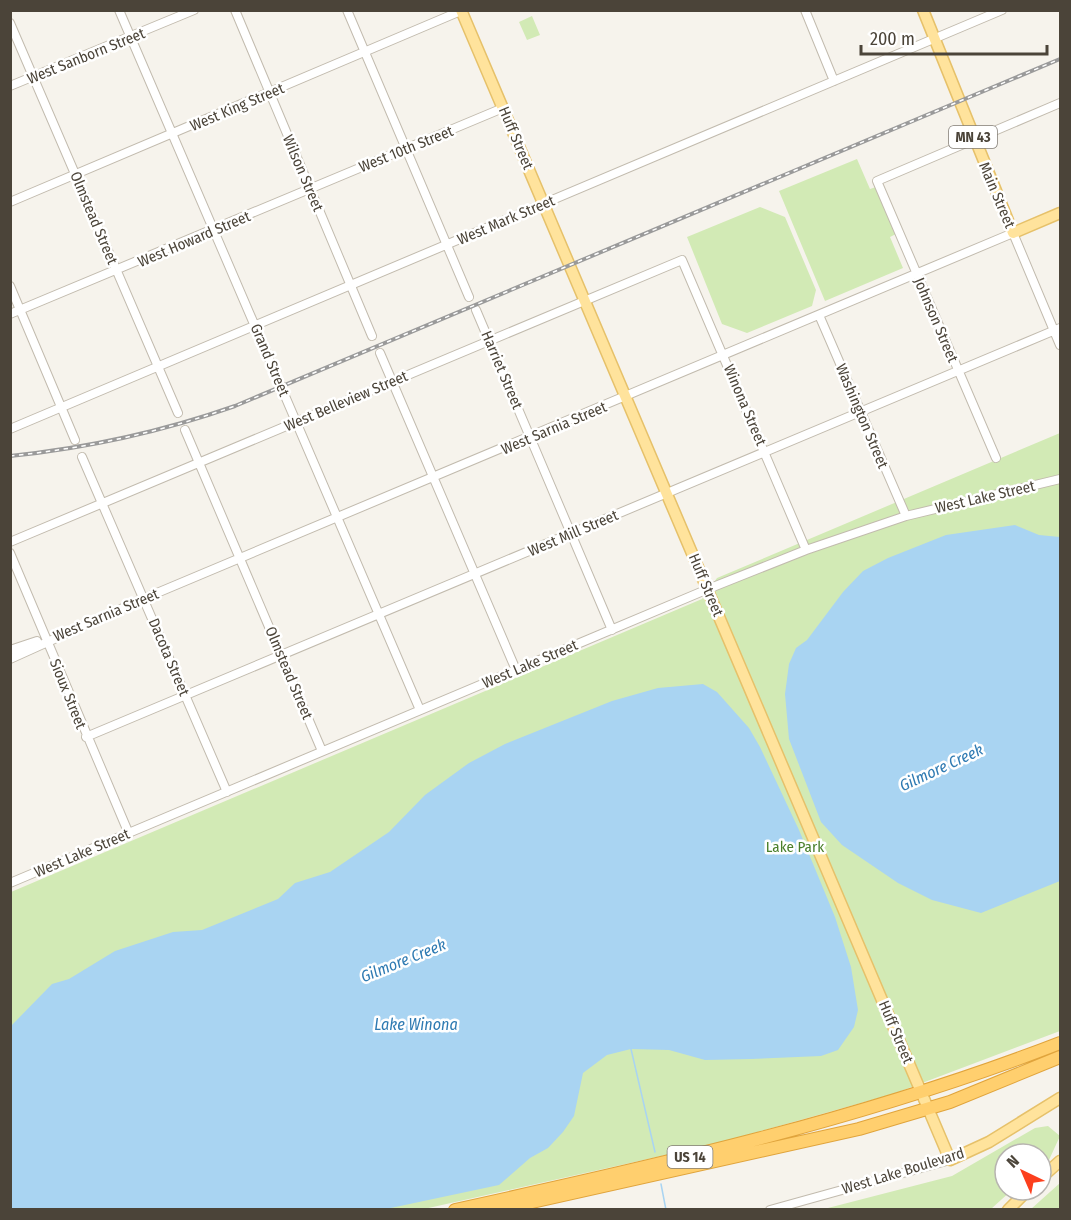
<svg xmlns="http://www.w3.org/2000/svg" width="1071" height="1220" font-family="'Fira Sans Condensed',sans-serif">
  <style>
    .green { fill: #d2eab5 }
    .water { fill: #a9d4f2 }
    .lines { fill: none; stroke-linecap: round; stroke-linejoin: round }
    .stream { stroke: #a9d4f2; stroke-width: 1.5 }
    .minor-casing { stroke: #c2bbae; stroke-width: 10 }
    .major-casing { stroke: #e6c16a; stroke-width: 13 }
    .highway-casing { stroke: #e0a43c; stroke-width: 14 }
    .minor { stroke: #fff; stroke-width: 8 }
    .major { stroke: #ffe39c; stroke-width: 10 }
    .highway { stroke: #ffcf6e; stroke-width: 12 }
    .rail-casing { stroke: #9a9a9a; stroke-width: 4 }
    .rail { stroke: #fff; stroke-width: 1.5; stroke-dasharray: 4.5; stroke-linecap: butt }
    .labels { text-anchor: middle; stroke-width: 5; stroke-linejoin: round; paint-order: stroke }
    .shield { fill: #fff; stroke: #817c74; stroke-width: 1.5 }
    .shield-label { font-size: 14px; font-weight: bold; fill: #4b4439 }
    .street-label { font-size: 15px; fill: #4b4439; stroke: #fff }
    .park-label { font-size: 15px; fill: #4a7f2a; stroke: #fff }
    .water-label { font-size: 16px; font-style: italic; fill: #2e7ab2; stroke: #fff }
  </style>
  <rect width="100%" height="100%" fill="#f6f3ec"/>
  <path class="green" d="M532,16L540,35L527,40L519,22Z
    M857,159L870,189L876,187L896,234L890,237L903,268L825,301L779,191Z
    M760,207L785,217L816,290L812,306L747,333L722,324L687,237Z
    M1060,433V1031L893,1094L715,1144L424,1209L11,1210V892L702,599L717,578Z
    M1048,1126L1060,1136L1049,1160L1041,1166V1154H1005V1190H1012L991,1209H824L952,1176L1035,1128Z
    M1060,1183V1209H1031Z"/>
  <path class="water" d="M1015,525L1039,535L1060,537V881L981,913L932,900L898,883L842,845L821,822L789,739L785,694L789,664L796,648L807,640L843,592L863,571L888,558L946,535Z
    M703,684L717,692L749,728L760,747L799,830L835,917L851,967L858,1010L854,1027L838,1050L821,1056L751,1059L705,1060L669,1050L631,1049L607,1055L583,1073L574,1116L563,1132L548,1148L530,1158L499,1185L386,1209H11V1026L52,984L69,979L115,951L173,932L202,930L278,899L295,883L330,872L389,832L425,795L469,763L505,744L612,701L658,688Z"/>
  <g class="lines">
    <path class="stream" d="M631,1049L655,1152
      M661,1184L666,1210"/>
    <defs>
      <path id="minor" d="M119,10L420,710
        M235,10L372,336
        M347,10L469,297
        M805,10L834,81
        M10,23L178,413
        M10,86L194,10
        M10,202L463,10
        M10,286L75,440
        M476,310L612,630
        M10,314L503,108
        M819,315L906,516
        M380,353L516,670
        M10,429L1002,10
        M185,430L322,751
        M82,457L227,792
        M996,458L877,181L1060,103
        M10,542L682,260L806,550
        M10,553L129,834
        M10,650L37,641
        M10,659L145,598L1013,233L1060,345
        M86,737L1060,328
        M10,883L708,589L806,550L906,516L1060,479
        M770,1210L950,1160"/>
      <path id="major" d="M461,10L950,1160L989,1142L1060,1098
        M923,10L1013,233L1060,213
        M1041,1178L1060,1161
        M1008,1210L1028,1190"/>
      <path id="highway" d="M455,1210C660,1165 864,1119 1060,1043
        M496,1210L859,1129L950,1102L1060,1057"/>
    </defs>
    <use href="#minor" class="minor-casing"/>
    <use href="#major" class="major-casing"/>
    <use href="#highway" class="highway-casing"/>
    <use href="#minor" class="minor"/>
    <use href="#major" class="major"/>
    <use href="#highway" class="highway"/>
    <defs>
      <path id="rail" d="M10,456C88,448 161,432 235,406L1060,59"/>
    </defs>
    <use href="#rail" class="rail-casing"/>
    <use href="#rail" class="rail"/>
  </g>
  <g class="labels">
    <g class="shield">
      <rect x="949" y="126" width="48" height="22" rx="4.5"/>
      <rect x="667.5" y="1146" width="45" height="22" rx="4.5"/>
    </g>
    <g class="shield-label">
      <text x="973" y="142">MN 43</text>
      <text x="690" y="1162">US 14</text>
    </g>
    <g class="street-label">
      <text transform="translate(86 56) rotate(-22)" y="5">West Sanborn Street</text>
      <text transform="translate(237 107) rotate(-23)" y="5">West King Street</text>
      <text transform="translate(516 138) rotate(67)" y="5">Huff Street</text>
      <text transform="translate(406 149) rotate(-22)" y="5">West 10th Street</text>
      <text transform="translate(303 173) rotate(67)" y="5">Wilson Street</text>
      <text transform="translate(997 195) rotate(67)" y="5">Main Street</text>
      <text transform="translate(94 218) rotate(67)" y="5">Olmstead Street</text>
      <text transform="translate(506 220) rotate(-23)" y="5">West Mark Street</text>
      <text transform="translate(194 239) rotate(-23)" y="5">West Howard Street</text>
      <text transform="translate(936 320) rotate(67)" y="5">Johnson Street</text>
      <text transform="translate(270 360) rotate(67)" y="5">Grand Street</text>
      <text transform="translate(502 370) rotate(67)" y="5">Harriet Street</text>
      <text transform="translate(346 401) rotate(-23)" y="5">West Belleview Street</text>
      <text transform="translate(745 405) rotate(67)" y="5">Winona Street</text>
      <text transform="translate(862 416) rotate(67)" y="5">Washington Street</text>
      <text transform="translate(554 428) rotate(-23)" y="5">West Sarnia Street</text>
      <text transform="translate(985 497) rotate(-13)" y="5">West Lake Street</text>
      <text transform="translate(573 533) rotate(-23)" y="5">West Mill Street</text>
      <text transform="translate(706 585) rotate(67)" y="5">Huff Street</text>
      <text transform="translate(106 615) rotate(-23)" y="5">West Sarnia Street</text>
      <text transform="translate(169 657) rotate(67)" y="5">Dacota Street</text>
      <text transform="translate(530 664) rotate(-23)" y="5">West Lake Street</text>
      <text transform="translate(289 673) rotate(67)" y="5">Olmstead Street</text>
      <text transform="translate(68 694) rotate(68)" y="5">Sioux Street</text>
      <text transform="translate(82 853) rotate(-23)" y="5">West Lake Street</text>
      <text transform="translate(896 1032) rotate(67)" y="5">Huff Street</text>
      <text transform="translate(903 1171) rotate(-17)" y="5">West Lake Boulevard</text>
    </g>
    <g class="park-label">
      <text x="795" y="852">Lake Park</text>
    </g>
    <g class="water-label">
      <text transform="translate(941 767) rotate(-25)" y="6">Gilmore Creek</text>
      <text transform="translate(403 960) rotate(-22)" y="6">Gilmore Creek</text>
      <text x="416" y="1030">Lake Winona</text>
    </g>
  </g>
  <rect width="1071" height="1220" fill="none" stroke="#4b4439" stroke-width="24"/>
  <g transform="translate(1023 1172) rotate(316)"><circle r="28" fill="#ffffff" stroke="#b7b4b0" stroke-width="1.5"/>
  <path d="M0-4.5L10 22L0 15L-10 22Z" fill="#fc3f1d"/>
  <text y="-9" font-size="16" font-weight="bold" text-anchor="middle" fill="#4b4439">N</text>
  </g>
  <path d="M861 45v9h186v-9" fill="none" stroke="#4b4439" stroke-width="3"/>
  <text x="870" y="45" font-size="18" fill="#4b4439" stroke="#ffffff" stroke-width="4.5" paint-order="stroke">200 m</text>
</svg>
